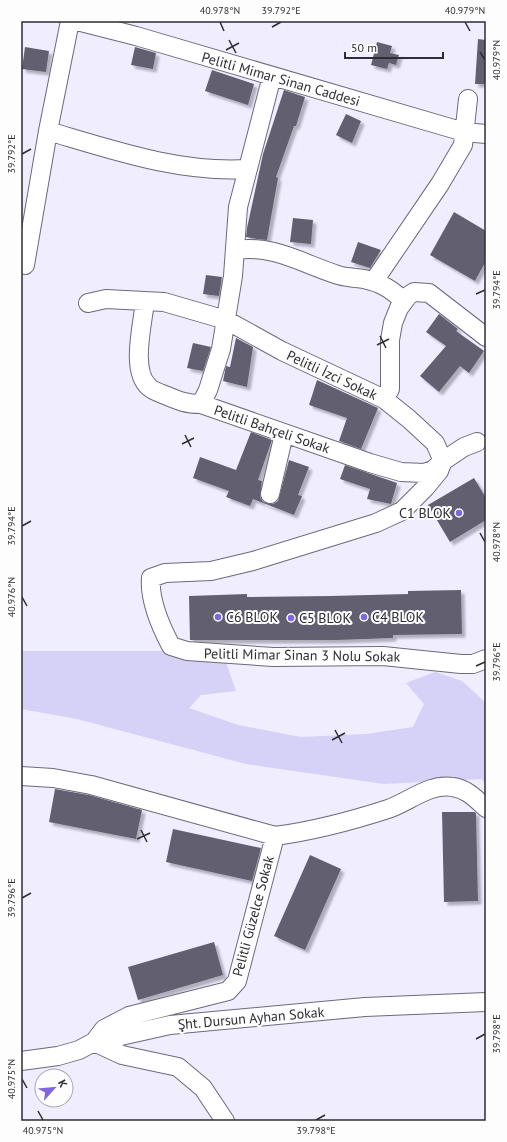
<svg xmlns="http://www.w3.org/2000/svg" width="507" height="1142" font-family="'PT Sans',sans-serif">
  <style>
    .green { fill: #d5d1f7 }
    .building { fill: #626070; filter: url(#shadow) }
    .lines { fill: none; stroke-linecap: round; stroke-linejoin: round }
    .minor-casing { stroke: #6c6a7a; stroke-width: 20 }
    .minor { stroke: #fff; stroke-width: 18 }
    .ticks { fill: none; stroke: #2d2d33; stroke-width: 1.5 }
    .poi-dot { fill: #7f65e0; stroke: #fdfdfd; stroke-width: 1.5 }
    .labels { text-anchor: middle; stroke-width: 4; stroke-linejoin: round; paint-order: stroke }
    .street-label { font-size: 14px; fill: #2d2d33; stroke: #fdfdfd }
    .poi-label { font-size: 14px; fill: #2d2d33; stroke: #fdfdfd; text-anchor: start }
    .neatline { fill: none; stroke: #2d2d33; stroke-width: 1.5 }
    .ticks-label { font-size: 10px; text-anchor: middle; fill: #2d2d33 }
  </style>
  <defs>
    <filter id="shadow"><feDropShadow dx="3.5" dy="3.5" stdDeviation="1" flood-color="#0004"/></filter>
  </defs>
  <rect width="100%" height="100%" fill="#efedff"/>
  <path class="green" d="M21,651H172L226,662L236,691L201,695L189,708L238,725L301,737L366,734L413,727L424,704L406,683L435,672L462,681L486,703V783L481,779L384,784L246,764L77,719L21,709Z"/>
  <path class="building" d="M478,39L486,40V84H475Z
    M377,42L392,46L390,53L399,55L396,65L389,63L387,69L371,65Z
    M25,47L49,51L46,72L22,69Z
    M135,47L156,53L153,69L131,65Z
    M212,70L254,84L248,105L205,91Z
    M284,90L305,97L296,126H294L276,177L278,178L267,240L257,239L246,237L247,228L263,154Z
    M346,114L361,121L352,143L336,135Z
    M454,212L486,231V261L475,281L430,255Z
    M293,218L313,220L311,244L290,242Z
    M358,242L381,250L370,268L351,262Z
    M206,275L222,277L219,296L203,294Z
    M439,314L458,329L456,331L484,351L469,373L460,366L439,392L420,376L446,346L426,332Z
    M236,338L253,347L247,387L223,381L226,366L230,367Z
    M193,343L211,347L203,371L187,368Z
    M317,380L378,408L361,449L339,441L347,418L309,405Z
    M251,432L272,440L258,480L262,481L260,497L263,502L273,504L278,501L289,460L309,467L298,495L302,496L294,515L253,499L250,506L226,497L229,491L193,478L200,457L236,470Z
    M345,465L397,483L391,504L367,499L370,489L340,479Z
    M474,478L486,498V520L450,542L428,505Z
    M461,590L462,634L393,635V638L337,640H190L189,596L247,594V597L330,596L408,594V591Z
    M55,789L89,795L142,810L136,839L49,822Z
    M442,812H474L476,813L478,901L444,902Z
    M173,829L261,848L252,881L166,862Z
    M310,855L341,869L305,950L274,936Z
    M214,942L223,975L138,1000L128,967Z"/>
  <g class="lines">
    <defs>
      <path id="minor" d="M77,21L136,36L464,132L486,134
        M272,76L238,207L233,276L221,349L208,390L201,404L370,463L401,472L424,473L433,470L443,461L435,443L409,419L384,399
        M48,131C113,150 179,173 247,169
        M235,250C273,244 303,264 338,275C343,277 350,277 356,278C376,280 389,287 404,301
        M25,265L48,131L70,21
        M374,281L440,184L463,145L468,99
        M145,301C143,323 130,371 149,387C153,391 160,393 165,395C179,401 186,404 201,404
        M88,303L106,299L164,302L226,320L282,351L384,399L390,389V340L393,323L399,308L408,296L414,292L429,293L486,337
        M477,442L464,447L443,461L439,471L425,488L402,511L376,523L253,561L211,571L165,573L151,578C149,600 161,627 171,646L187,651L273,657L383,656L461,664H473L486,659
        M270,494L284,434
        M21,776L53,778L91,785L275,836L237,981L228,991L129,1016L104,1029L94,1042L122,1055L178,1067L203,1088L225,1121
        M275,836C313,831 351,821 388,809C409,802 429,783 453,787C467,789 476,799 486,808
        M21,1061L58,1056L79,1050L94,1042L170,1025L365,1007L486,1002"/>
    </defs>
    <use href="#minor" class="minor-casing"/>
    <use href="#minor" class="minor"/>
  </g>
  <path class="ticks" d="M220,22L224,31M465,22L470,31M272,27L281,22M229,40L236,53M226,50L239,43M480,52L485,60M22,154L31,149M476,294L485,290M380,336L386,348M377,345L389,339M185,435L191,447M182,444L194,438M22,526L31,521M480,533L485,542M22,597L27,606M476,666L485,662M335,730L342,743M332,740L345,733M141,830L147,842M137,839L150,833M22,898L31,893M476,1039L485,1034M22,1079L27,1088M38,1111L43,1120M316,1120L325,1115"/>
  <g class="poi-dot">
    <circle cx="459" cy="513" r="4"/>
    <circle cx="218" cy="617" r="4"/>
    <circle cx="364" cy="617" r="4"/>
    <circle cx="291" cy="618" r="4"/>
  </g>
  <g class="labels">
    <g class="street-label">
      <text transform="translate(281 79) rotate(16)" y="5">Pelitli Mimar Sinan Caddesi</text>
      <text transform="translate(332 375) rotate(25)" y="5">Pelitli İzci Sokak</text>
      <text transform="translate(272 429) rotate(19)" y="5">Pelitli Bahçeli Sokak</text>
      <text transform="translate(302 655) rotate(1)" y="5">Pelitli Mimar Sinan 3 Nolu Sokak</text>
      <text transform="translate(253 916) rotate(-75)" y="5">Pelitli Güzelce Sokak</text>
      <text transform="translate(251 1018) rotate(-5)" y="5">Şht. Dursun Ayhan Sokak</text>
    </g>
    <g class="poi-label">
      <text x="451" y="518" text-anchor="end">C1 BLOK</text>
      <text x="226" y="622">C6 BLOK</text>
      <text x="372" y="622">C4 BLOK</text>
      <text x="299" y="623">C5 BLOK</text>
    </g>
  </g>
  <rect width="507" height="1142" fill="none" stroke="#fdfdfd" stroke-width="44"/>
  <g transform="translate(54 1088) rotate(63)"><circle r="19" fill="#fdfdfd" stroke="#aaaaac"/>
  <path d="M0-3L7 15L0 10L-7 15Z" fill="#7f65e0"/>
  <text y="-6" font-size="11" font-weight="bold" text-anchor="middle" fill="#2d2d33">K</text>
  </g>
  <path d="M345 52v6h98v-6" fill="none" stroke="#2d2d33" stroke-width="2"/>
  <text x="351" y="52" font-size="12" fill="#2d2d33" stroke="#fdfdfd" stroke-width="3" paint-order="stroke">50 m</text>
  <rect x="22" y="22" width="463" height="1098" class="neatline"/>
  <g class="ticks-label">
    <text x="220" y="14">40.978°N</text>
    <text x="281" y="14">39.792°E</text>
    <text x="465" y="14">40.979°N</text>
    <text transform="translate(496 60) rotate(-90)" y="4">40.979°N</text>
    <text transform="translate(11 154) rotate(-90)" y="4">39.792°E</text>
    <text transform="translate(496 290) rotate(-90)" y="4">39.794°E</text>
    <text transform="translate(11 526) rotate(-90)" y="4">39.794°E</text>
    <text transform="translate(496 542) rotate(-90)" y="4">40.978°N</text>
    <text transform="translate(11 597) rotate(-90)" y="4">40.976°N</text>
    <text transform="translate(496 662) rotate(-90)" y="4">39.796°E</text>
    <text transform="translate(11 898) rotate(-90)" y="4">39.796°E</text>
    <text transform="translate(496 1034) rotate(-90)" y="4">39.798°E</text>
    <text transform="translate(11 1079) rotate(-90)" y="4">40.975°N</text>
    <text x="43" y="1134">40.975°N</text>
    <text x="316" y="1134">39.798°E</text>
  </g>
</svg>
